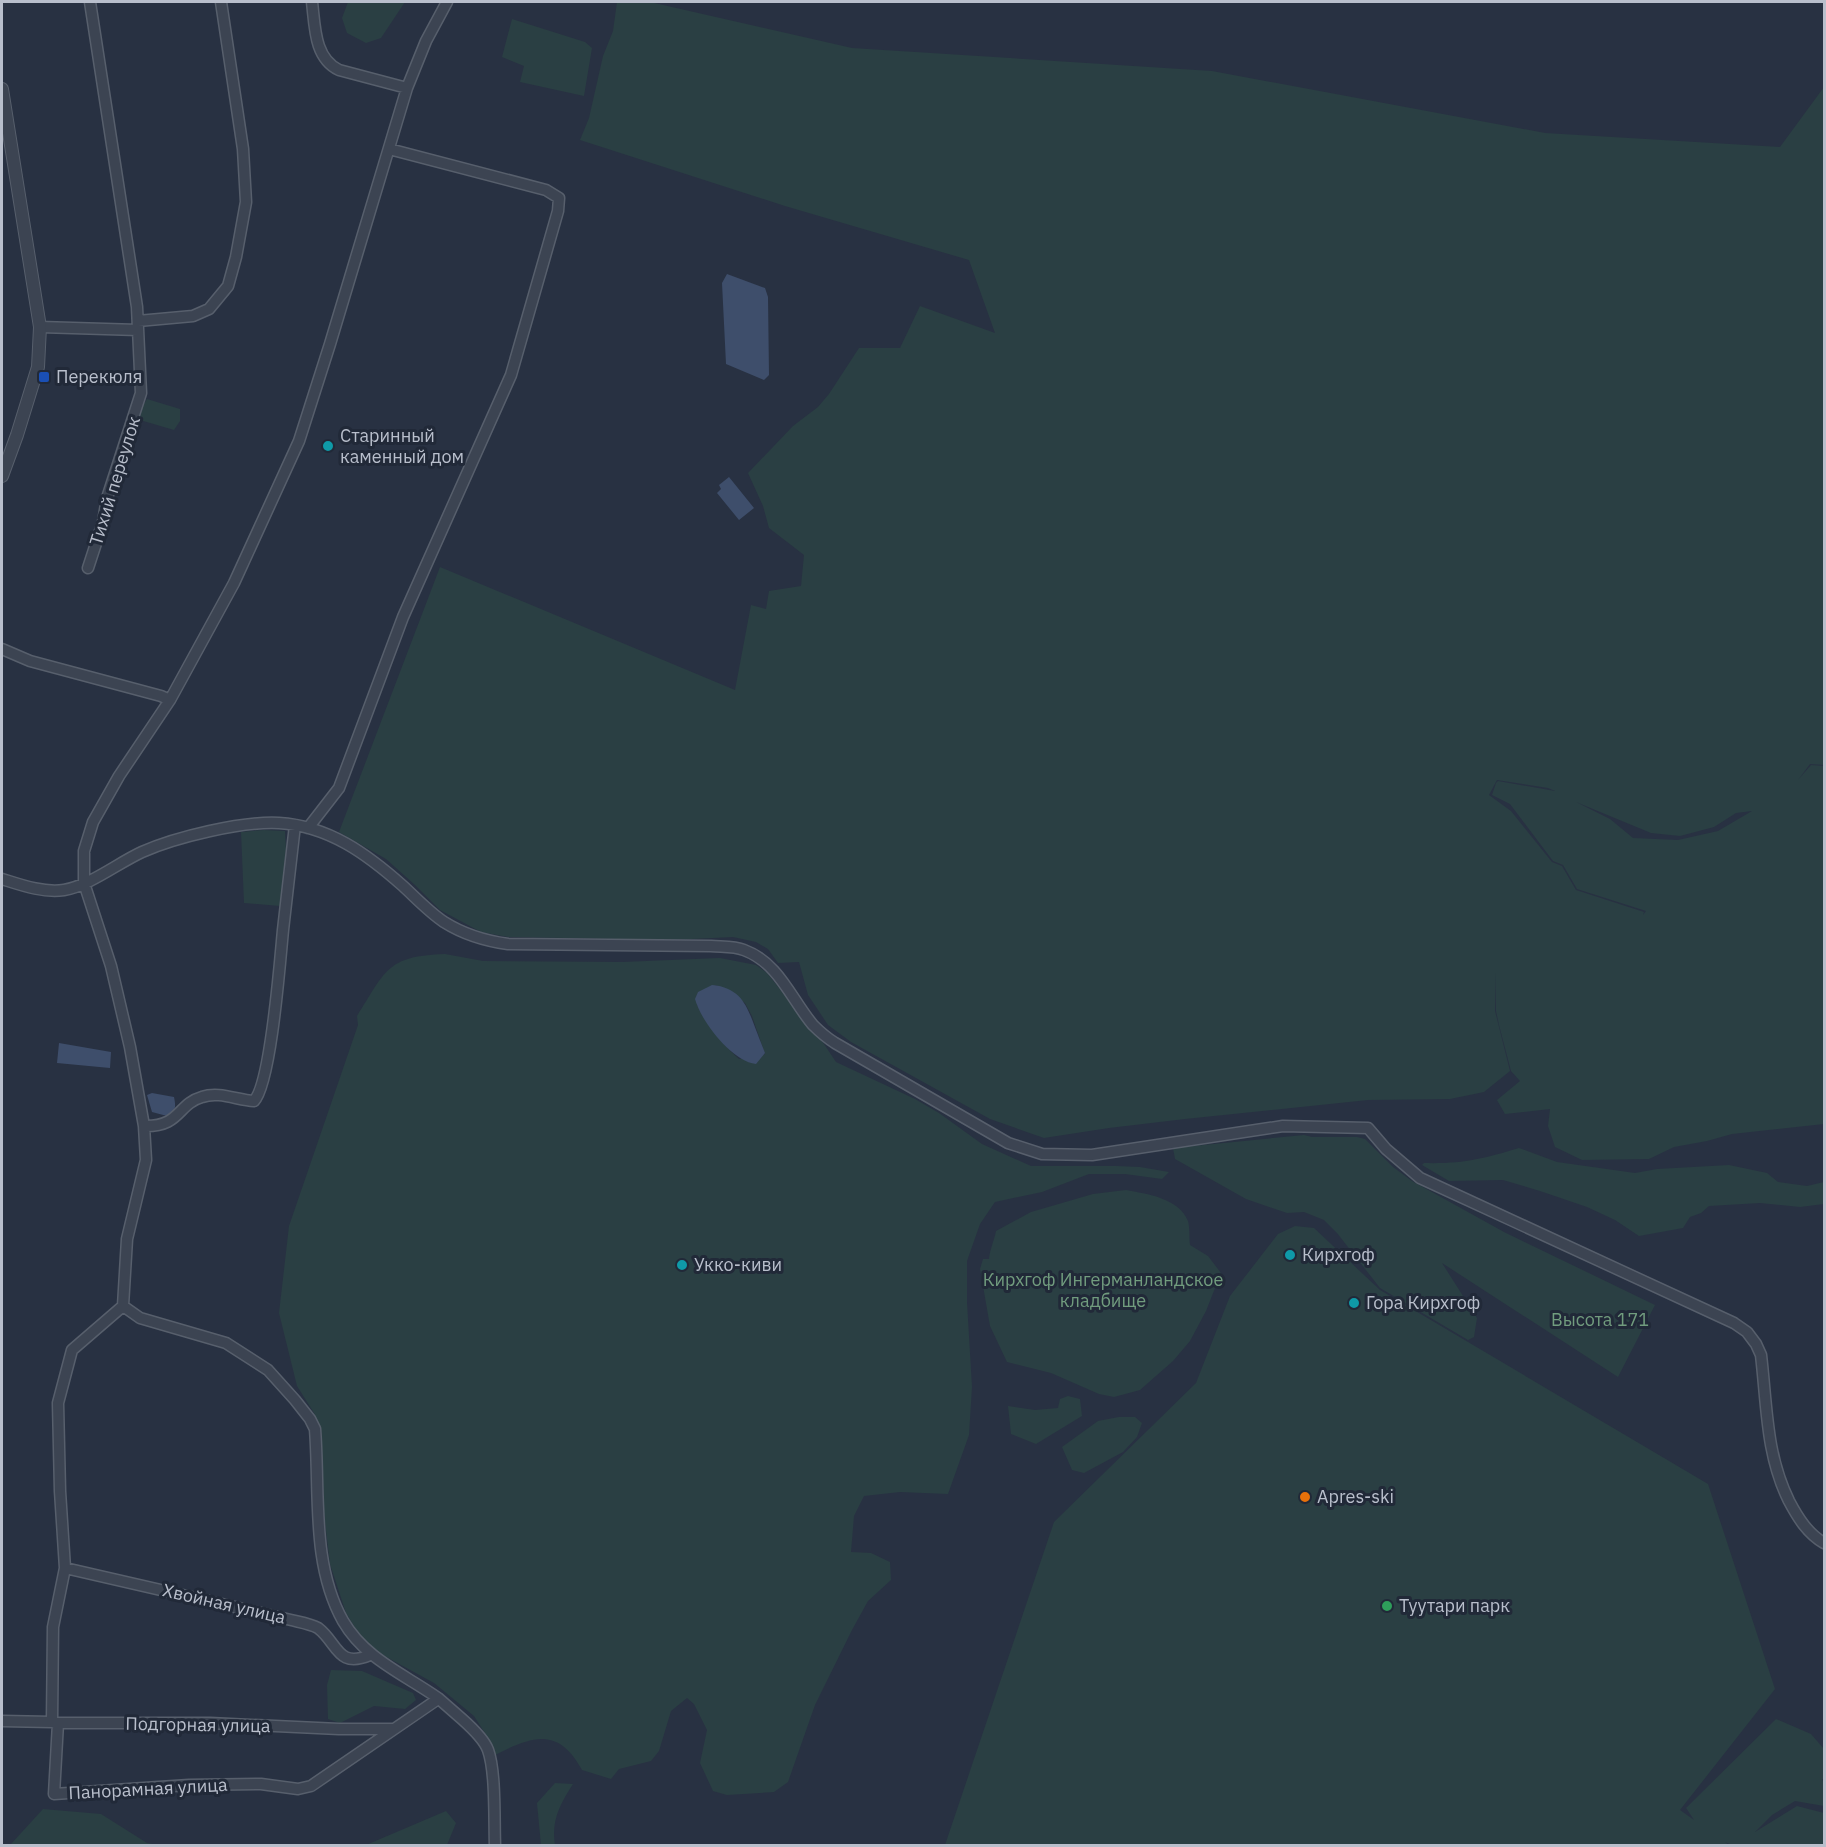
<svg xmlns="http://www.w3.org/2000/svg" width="1826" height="1847" font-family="'IBM Plex Sans',sans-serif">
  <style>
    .green { fill: #2a3f43; fill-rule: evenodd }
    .water { fill: #3e4e6b }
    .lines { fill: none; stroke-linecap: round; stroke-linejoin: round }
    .minor-casing { stroke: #575f6c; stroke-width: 13 }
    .tertiary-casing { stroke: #575f6c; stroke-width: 14 }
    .minor { stroke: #3c4452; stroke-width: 10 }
    .tertiary { stroke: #3c4452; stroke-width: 12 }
    .transit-dot { fill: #1a4fb4; stroke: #212938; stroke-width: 2 }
    .culture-dot { fill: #0f9aa8; stroke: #212938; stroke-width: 2 }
    .food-dot { fill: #e8710a; stroke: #212938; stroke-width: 2 }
    .leisure-dot { fill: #2e9e5b; stroke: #212938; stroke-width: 2 }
    .labels { text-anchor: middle; stroke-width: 6; stroke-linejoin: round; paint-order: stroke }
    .poi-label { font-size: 18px; fill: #b9bfcc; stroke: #212938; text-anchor: start }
    .street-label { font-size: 18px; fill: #b9bfcc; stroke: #212938 }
    .park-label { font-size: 18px; fill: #719c7e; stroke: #212938 }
  </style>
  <rect width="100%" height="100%" fill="#283142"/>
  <path class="green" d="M348,2H405L381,38L366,43L347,33L342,18Z
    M617,2H650L852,48L1212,71L1545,133L1780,147L1824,87V765L1810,764L1798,780L1811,765L1824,766V1124L1732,1134L1707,1141L1674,1147L1649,1159L1582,1160L1555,1147L1548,1126L1550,1109L1505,1114L1497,1100L1520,1081L1511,1071L1499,1025L1496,1011L1495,972V1011L1510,1071L1484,1092L1450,1099L1368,1100L1185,1119L1109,1128L1044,1138L990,1119L851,1042L828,1025L808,995L799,962L778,963L768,949L756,942L733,937L672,940L508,937L481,932L440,910L415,885L386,859L339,832L440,567L735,690L751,605L766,609L769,591L801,586L804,555L769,528L763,506L748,473L793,426L818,407L829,394L859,348H900L920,306L995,333L969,260L785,206L580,140L589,118L603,56L613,31ZM1497,780L1548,788L1555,791L1498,781L1496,783L1492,795L1510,804L1553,861L1563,865L1577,889L1646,911L1643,915L1644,912L1576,890L1562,866L1552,862L1511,811L1489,795ZM1576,802L1651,833L1680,836L1714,827L1736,813L1752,811L1718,831L1678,840L1633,838L1610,819Z
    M512,19L585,42L592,48L584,96L520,82L524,66L502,57Z
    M147,399L180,409V421L174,430L140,420L141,409Z
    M264,830L285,831L286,849L280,906L244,903L241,832Z
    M445,954L483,961L622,962L720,958L756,965L767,973L824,1044L836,1062L915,1099L939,1113L982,1144L1031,1166H1116L1140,1167L1169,1172L1162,1179L1125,1174H1089L1042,1192L995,1202L980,1224L967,1261V1302L972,1387L969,1435L948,1494L900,1492L864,1496L854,1516L851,1552L871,1553L890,1562L891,1580L868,1601L852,1630L815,1705L788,1782L774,1792L727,1795L713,1791L700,1763L707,1730L694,1704L687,1698L671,1711L659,1751L651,1761L619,1769L611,1779L582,1770C558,1726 532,1736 493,1756L488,1738L474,1716L434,1683L381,1654L363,1641L346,1613L330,1564L324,1514L321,1431L314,1413L297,1386L279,1313L289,1226L358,1025L357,1016C386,971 386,956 445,954ZM716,985L745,1003L752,1016L765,1054L739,1059C722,1044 707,1025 697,1005Z
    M1304,1135L1312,1137H1357L1365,1139L1393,1167L1412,1181L1504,1232L1655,1305L1618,1377L1442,1263L1477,1318L1474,1337L1468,1340L1380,1288L1337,1233L1324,1220L1304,1212L1287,1213L1246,1199L1175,1159L1173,1148Z
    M1519,1148L1557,1162L1635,1173L1657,1169L1729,1165L1767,1173L1778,1182L1807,1186L1824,1182V1204L1800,1207L1760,1203L1709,1206L1701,1213L1690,1217L1683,1228L1639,1236L1615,1220L1587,1207L1540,1191L1503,1180L1449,1181L1422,1165L1424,1163C1462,1164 1483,1159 1519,1148Z
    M1126,1190C1147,1194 1179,1198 1188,1221C1190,1228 1189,1238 1190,1245L1208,1256L1221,1273L1206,1311L1190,1341L1173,1361L1140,1390L1114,1397L1099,1394L1051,1373L1007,1362L990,1326L980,1269L983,1259H989C990,1249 994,1241 996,1231L1031,1212L1093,1194Z
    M1295,1226L1314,1228L1380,1290L1708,1484L1775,1689L1680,1810L1694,1820L1686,1808L1776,1719L1811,1734L1824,1749V1779H1822L1824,1784V1806L1795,1801L1772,1815L1755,1832L1797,1806L1824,1813V1845L1734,1846L1725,1842L1729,1845H945L1054,1522L1196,1383L1230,1296L1278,1234Z
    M1068,1396L1080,1399L1082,1416L1036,1444L1011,1434L1008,1406L1035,1410L1058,1408L1060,1399Z
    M1119,1417H1135L1142,1423L1137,1437L1123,1452L1084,1473L1072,1470L1062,1447L1098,1421Z
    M331,1670L362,1671L413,1693L416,1700L405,1709L374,1706L340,1723L328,1719L327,1685Z
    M555,1783L573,1784C560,1804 551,1821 555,1845H541L537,1803Z
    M43,1809L101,1814L147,1843L159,1845L11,1844Z
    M446,1811L456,1823L447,1845H366Z"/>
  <path class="water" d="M727,274L765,288L768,297L769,375L764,380L726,364L722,283Z
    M729,477L754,508L739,520L717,493L721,489L719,485Z
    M712,985C744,988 748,1010 758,1035C760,1041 763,1047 765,1053L756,1064C731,1061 701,1021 695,999L698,992Z
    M59,1043L111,1052L110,1068L57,1063Z
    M152,1093L174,1097C176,1107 176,1111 167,1116L152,1112L147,1095Z"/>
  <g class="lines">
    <defs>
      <path id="minor" d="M312,2C315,26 314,58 339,70L407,88
        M138,321L193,316L209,309L228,286L236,257L246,202L243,149L221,2
        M40,327L138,330
        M88,568L103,522L107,498L141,393L137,307L90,2
        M2,649L30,661L161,696L170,700
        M308,828L339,788L403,617L511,375L558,211L559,198L546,190L389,149
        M2,879C21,885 43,893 64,890C89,886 118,863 142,852C176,837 242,821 279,823C329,826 367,854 403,886C416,898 429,912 444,922C463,934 486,941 508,944L711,946C722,947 734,946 744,950C779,963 791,999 813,1025C820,1032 827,1038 835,1043L1008,1143L1042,1154L1092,1155L1283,1126L1368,1128L1386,1149L1420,1178L1734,1323L1747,1332L1756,1344L1761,1355C1767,1406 1766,1455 1789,1501C1798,1518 1808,1534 1824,1543
        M144,1126C181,1127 177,1104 202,1097C219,1091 237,1100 254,1101C271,1083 280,961 283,930C287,895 291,860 295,825
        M123,1306L140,1318L226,1343L268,1370L295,1400L310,1419L315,1429C320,1493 311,1564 343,1621C365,1659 404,1674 438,1698C446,1705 454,1712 462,1719C471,1727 484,1739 488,1750C496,1772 494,1821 495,1846
        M65,1568L291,1620C299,1622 311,1624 318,1628C338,1643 337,1669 370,1655
        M2,1721L52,1722L58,1723H210L339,1729H394
        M52,1722L53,1627L65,1568L60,1491L58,1403L72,1350L123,1306L127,1239L146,1160L144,1126L130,1047L111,966L84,883V851L93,822L119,776L170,700L234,583L299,441L330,344L407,88L426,41L447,2
        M58,1723L54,1794L189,1785L261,1784L298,1789L311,1786L438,1699"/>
      <path id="tertiary" d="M2,89L40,327L38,367L17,435L2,476"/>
    </defs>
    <use href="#minor" class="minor-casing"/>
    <use href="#tertiary" class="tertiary-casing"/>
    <use href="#minor" class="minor"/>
    <use href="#tertiary" class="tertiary"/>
  </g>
  <rect class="transit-dot" x="38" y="371" width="12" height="12" rx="3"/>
  <g class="culture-dot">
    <circle cx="328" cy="446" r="6"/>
    <circle cx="1290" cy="1255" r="6"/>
    <circle cx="682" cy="1265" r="6"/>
    <circle cx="1354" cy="1303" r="6"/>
  </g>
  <circle class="food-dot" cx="1305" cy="1497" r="6"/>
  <circle class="leisure-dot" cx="1387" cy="1606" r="6"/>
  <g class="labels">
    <g class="poi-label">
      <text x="56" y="383">Перекюля</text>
      <text x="340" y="442">Старинный<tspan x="340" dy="21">каменный дом</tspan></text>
      <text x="1302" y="1261">Кирхгоф</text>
      <text x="694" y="1271">Укко-киви</text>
      <text x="1366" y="1309">Гора Кирхгоф</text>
      <text x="1317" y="1503">Apres-ski</text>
      <text x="1399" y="1612">Туутари парк</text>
    </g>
    <g class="street-label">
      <text transform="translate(115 481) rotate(-73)" y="6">Тихий переулок</text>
      <text transform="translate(224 1604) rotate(13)" y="6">Хвойная улица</text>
      <text transform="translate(198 1725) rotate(1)" y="6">Подгорная улица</text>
      <text transform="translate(148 1789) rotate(-3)" y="6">Панорамная улица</text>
    </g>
    <g class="park-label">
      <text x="1103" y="1286">Кирхгоф Ингерманландское<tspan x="1103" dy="21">кладбище</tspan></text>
      <text x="1600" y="1326">Высота 171</text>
    </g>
  </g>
  <rect width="1826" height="1847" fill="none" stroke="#b9bfcc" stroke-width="6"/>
</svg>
